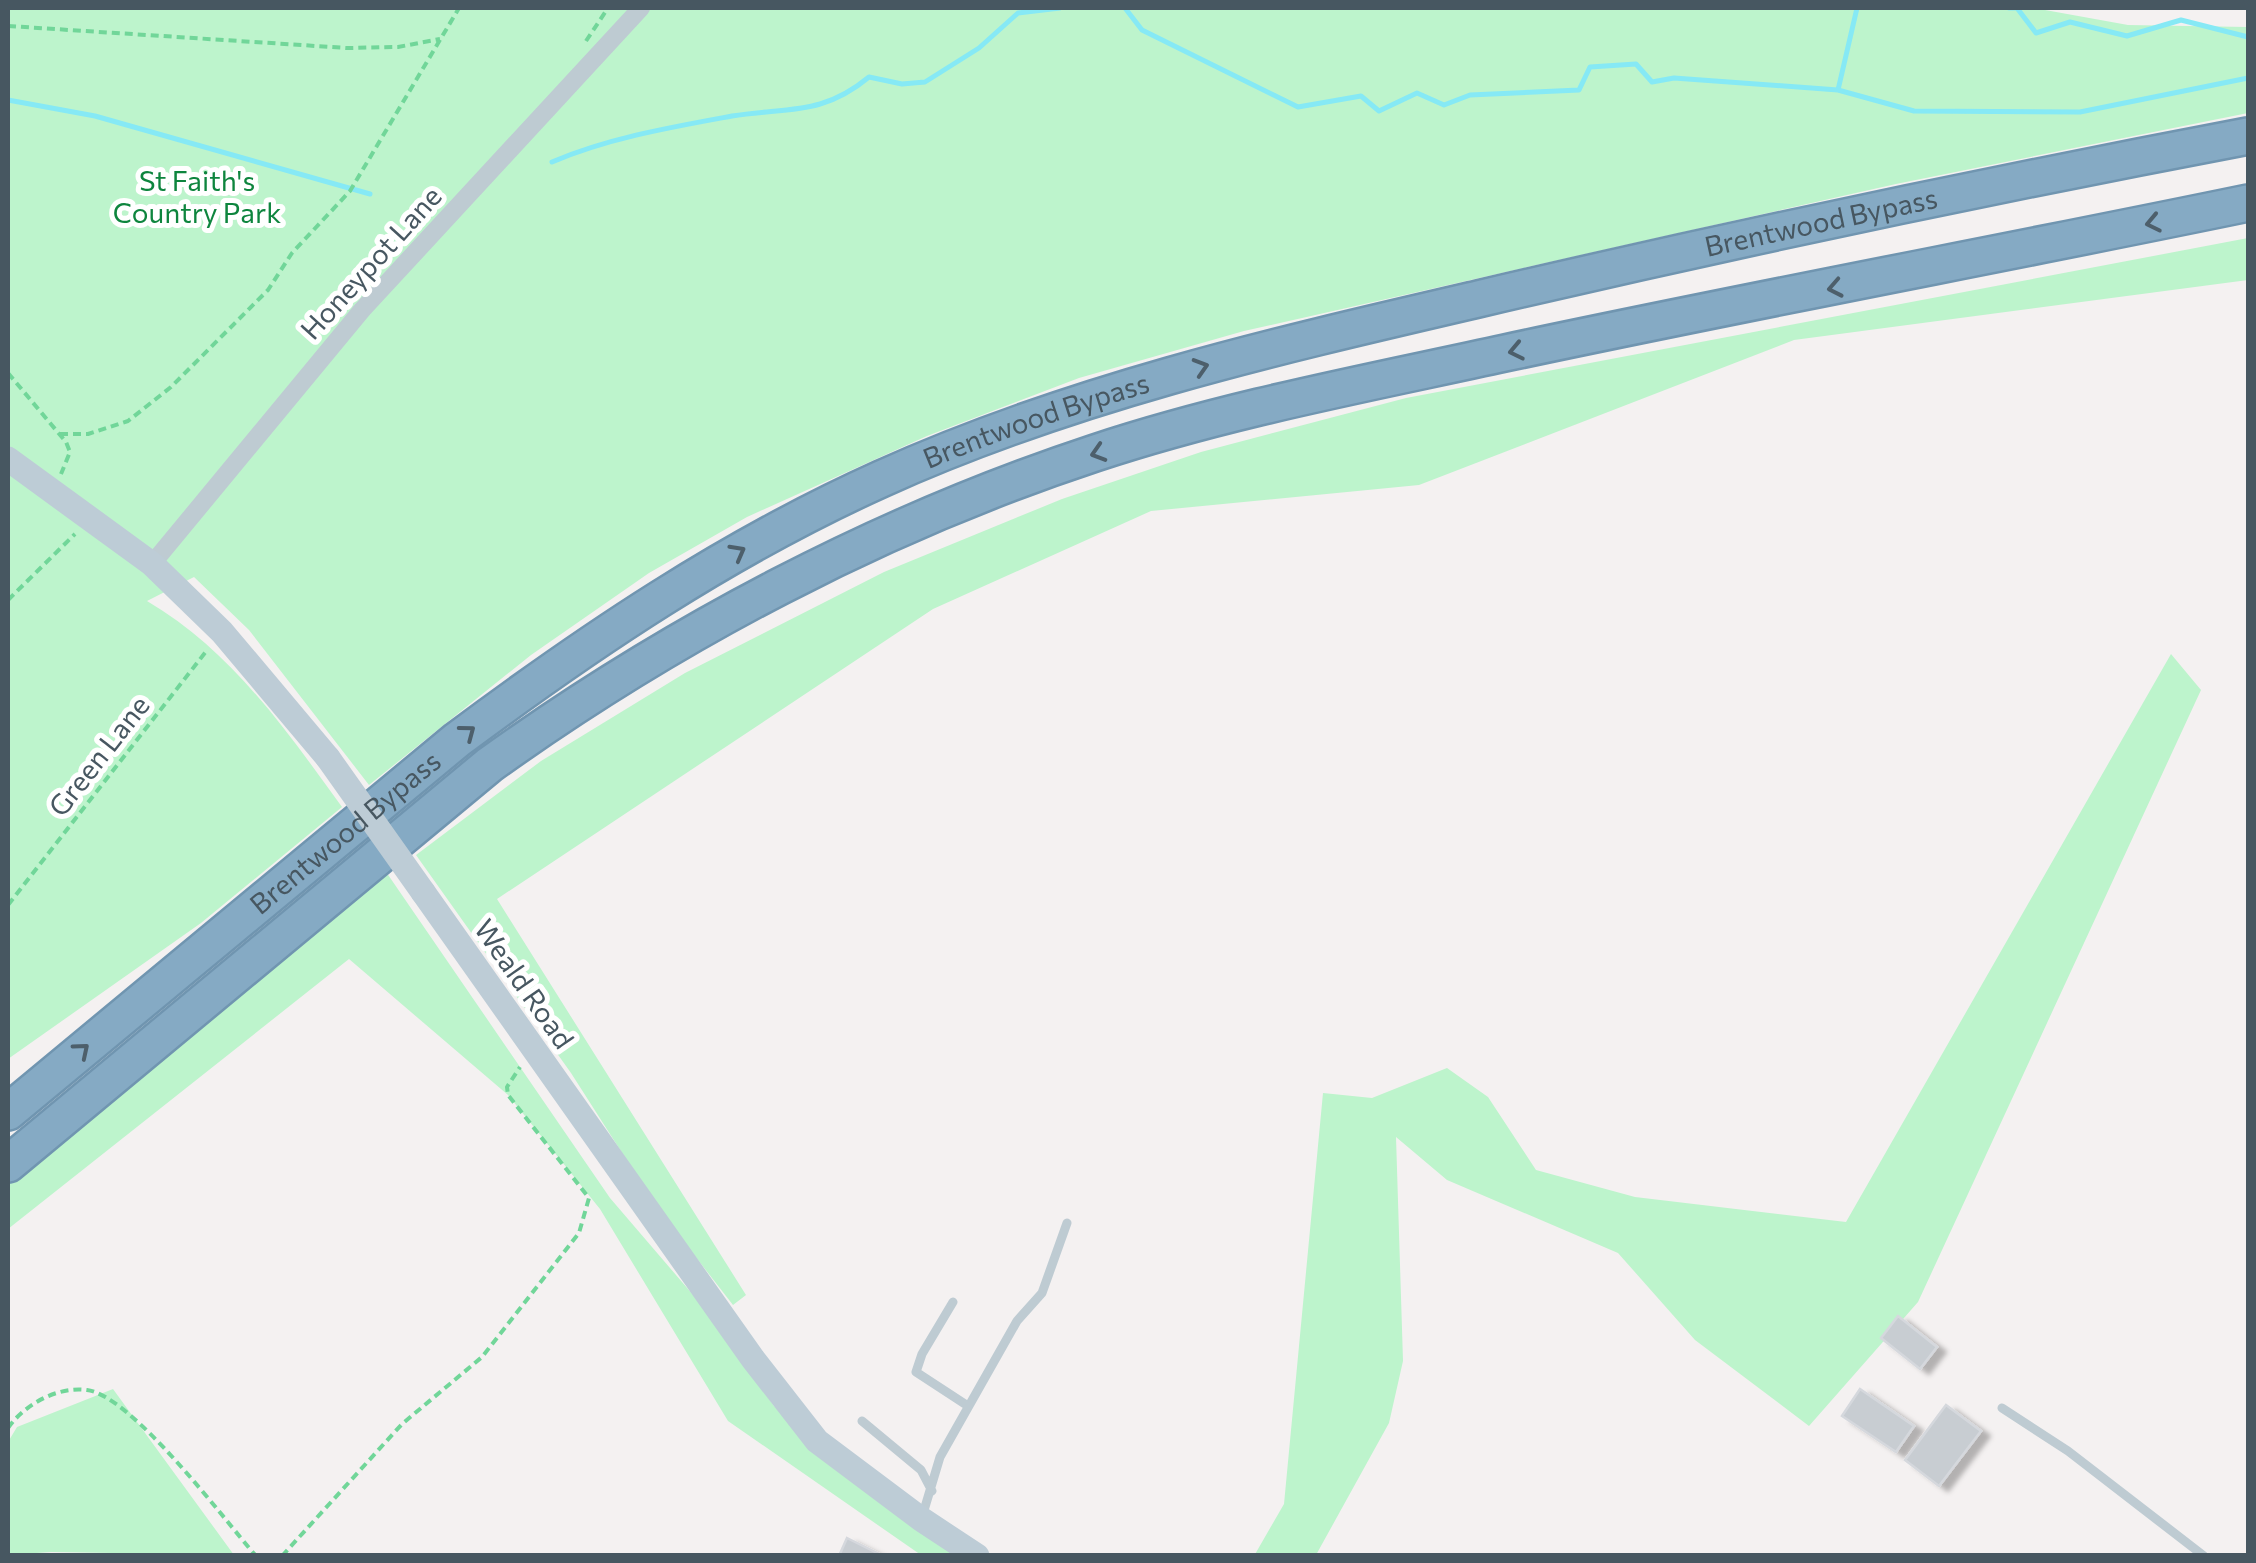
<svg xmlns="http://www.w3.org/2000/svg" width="2256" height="1563" font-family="Commissioner,sans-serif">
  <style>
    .green { fill: #bdf4cc }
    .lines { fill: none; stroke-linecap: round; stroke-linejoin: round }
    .stream { stroke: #86e9f5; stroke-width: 5 }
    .building { fill: #c8cdd2; stroke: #d5d8dd; stroke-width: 2.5; filter: url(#shadow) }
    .highway-casing { stroke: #7095b0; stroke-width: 40 }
    .path { stroke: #71d699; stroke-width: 4; stroke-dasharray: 8 5; stroke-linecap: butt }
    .lane { stroke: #becbd2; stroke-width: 9 }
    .street { stroke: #becbd2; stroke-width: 18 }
    .secondary { stroke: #bdccd6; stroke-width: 25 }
    .highway { stroke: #85aac4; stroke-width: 35 }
    .secondary-bridge { stroke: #bdccd6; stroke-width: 25 }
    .oneway { stroke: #4d5f6b }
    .labels { text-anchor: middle; stroke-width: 10; stroke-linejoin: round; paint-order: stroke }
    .park-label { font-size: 28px; fill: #0e853e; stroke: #fff }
    .street-label { font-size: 28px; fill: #475761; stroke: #fff }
  </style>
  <defs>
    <filter id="shadow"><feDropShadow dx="9" dy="5" stdDeviation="2.5" flood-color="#0004"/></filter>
  </defs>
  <rect width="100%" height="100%" fill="#f4f1f1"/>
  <path class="green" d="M8,8H2034L2128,25L2248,27V113L1896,184L1244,331L1079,378L927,436L747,517L649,573L531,655L369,785L249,630L194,577L147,601C231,650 286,730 342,807L201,923L8,1059Z
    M2248,238V280L1794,340L1419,485L1151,511L933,609L497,899L746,1295L733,1305L656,1206L571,1073L416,855L541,761L685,673L884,572L1062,499L1201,452L1406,398Z
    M2171,654L2201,690L1918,1302L1809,1426L1695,1340L1618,1253L1447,1180L1396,1137L1403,1361L1389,1423L1316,1555L1254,1556L1284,1504L1323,1093L1372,1098L1447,1068L1488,1097L1536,1170L1635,1197L1846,1222Z
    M382,866L610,1198L706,1310L774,1406L960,1555H921L728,1421L600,1209L508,1095L349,959L8,1229V1185Z
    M113,1389L234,1555L51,1552L8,1555V1442L17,1427Z"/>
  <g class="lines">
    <path class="stream" d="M1125,8L1142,30L1298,107L1361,96L1379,111L1417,93L1444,105L1470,95L1579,90L1590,67L1636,64L1652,82L1674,78L1838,90L1914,111L2080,112L2248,78
      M2009,8H2017L2036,33L2070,22L2127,36L2181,20L2248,37
      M1838,90L1857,8
      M8,100L95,116L370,194
      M552,162C608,138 672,127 732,116C788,107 822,116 869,77L902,84L925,82L979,48L1018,13L1060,8"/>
  </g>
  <path class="building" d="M1898,1316L1937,1347L1920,1369L1881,1338Z
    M1860,1389L1914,1426L1896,1452L1842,1416Z
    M1946,1405L1981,1431L1939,1486L1905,1460Z
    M847,1538L883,1556H839Z"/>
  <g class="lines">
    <defs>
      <g id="highway">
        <path id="s1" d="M8,1112L457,740C591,640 728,548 881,479C1071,393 1276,346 1478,299C1734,239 1990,185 2248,136"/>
        <path d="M8,1164L489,765C673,633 880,524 1095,453C1228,409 1368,383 1505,353C1752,300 2001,254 2248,203"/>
      </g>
    </defs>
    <use href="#highway" class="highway-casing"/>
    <path class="path" d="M8,26L347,48L398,47L440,39
      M586,41L608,8
      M8,373L66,442L70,452L61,474
      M60,434H88L128,421L171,387L268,290L292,253L350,191L459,8
      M8,600L75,534
      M8,905L208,649
      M8,1428C24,1405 57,1386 87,1390C132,1396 223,1518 256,1556
      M282,1556L402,1424L482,1357L579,1233L589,1198L508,1095L507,1087L520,1067"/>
    <path class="lane" d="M953,1302L922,1354L916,1372L968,1406
      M2002,1408L2068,1451L2204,1556
      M862,1421L921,1470L932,1491
      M922,1517L940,1457L1017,1321L1042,1293L1067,1223"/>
    <path class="street" d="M152,564L362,310L641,8"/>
    <path class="secondary" d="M8,459L152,564L222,632L328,758
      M423,892L753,1359L817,1441L921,1519L977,1556"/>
    <use href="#highway" class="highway"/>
    <path class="secondary-bridge" d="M328,758L423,892"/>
  </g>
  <defs><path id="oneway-chevron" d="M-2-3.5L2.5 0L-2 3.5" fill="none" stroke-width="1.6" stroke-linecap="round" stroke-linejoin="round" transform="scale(2.5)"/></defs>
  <g class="oneway">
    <use href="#oneway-chevron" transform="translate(2153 223) rotate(168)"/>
    <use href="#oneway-chevron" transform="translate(1835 288) rotate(169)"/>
    <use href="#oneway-chevron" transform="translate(1516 351) rotate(168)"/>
    <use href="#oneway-chevron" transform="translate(1201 367) rotate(-17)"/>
    <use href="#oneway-chevron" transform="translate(1098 453) rotate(163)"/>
    <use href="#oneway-chevron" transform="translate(738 552) rotate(-29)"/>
    <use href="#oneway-chevron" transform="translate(468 732) rotate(-37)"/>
    <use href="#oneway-chevron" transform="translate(82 1050) rotate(-40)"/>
  </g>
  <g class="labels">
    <g class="park-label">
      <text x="197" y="191">St Faith's<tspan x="197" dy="32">Country Park</tspan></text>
    </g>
    <g class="street-label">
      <text dy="10" stroke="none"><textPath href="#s1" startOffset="2058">Brentwood Bypass</textPath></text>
      <text transform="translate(371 263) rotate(-48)" y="10">Honeypot Lane</text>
      <text dy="10" stroke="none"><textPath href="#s1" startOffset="1248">Brentwood Bypass</textPath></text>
      <text transform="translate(99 756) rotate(-52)" y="10">Green Lane</text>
      <text dy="10" stroke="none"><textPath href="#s1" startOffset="438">Brentwood Bypass</textPath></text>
      <text transform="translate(524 984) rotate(55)" y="10">Weald Road</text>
    </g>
  </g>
  <rect width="2256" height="1563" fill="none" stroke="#475761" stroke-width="20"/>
</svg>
